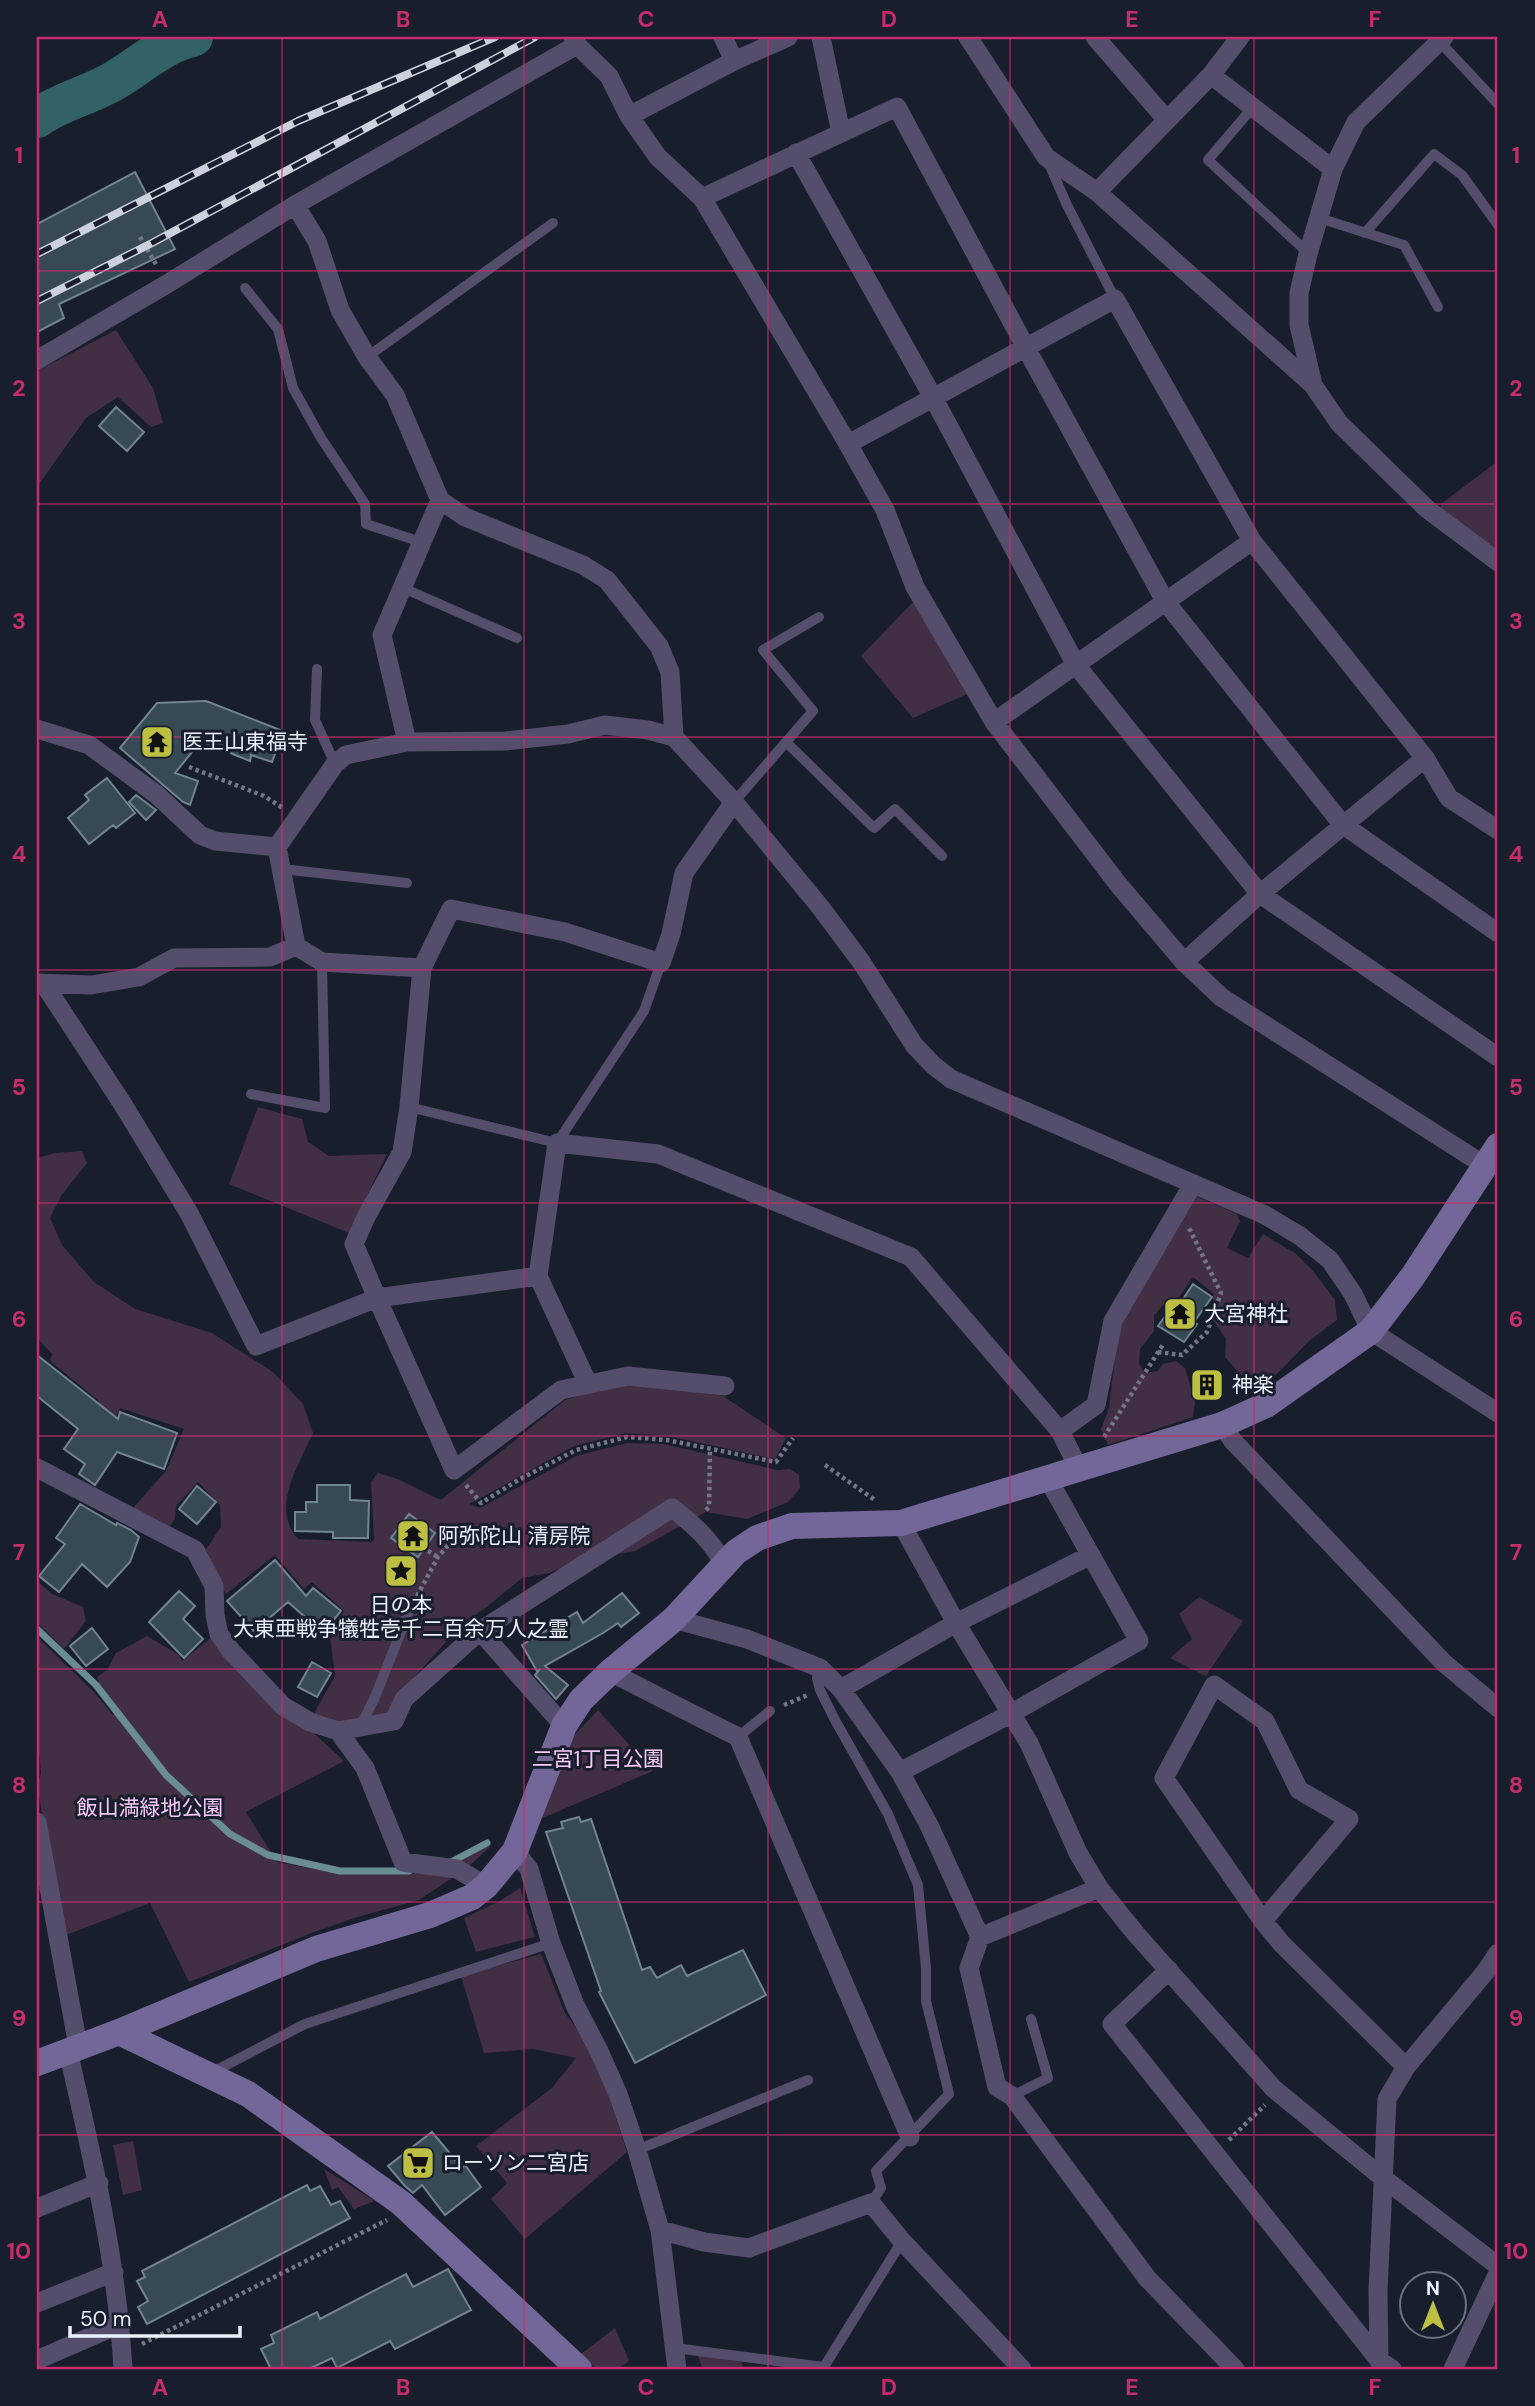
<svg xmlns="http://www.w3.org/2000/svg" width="1535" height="2406" font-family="'DM Sans','Noto Sans JP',sans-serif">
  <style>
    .green { fill: #432f44 }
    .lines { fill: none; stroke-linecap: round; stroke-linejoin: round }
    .stream { stroke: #6a8d92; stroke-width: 7 }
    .river { stroke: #326266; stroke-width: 40 }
    .building { fill: #374953; stroke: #71858f; stroke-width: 2 }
    .path { stroke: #727784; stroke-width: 4.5; stroke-dasharray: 3.5 3.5; stroke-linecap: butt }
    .lane { stroke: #544d6c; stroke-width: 10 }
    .street { stroke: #544d6c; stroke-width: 19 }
    .secondary { stroke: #726798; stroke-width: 26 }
    .rail-casing { stroke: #ccd1dc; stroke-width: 8 }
    .rail { stroke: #181e2c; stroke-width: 5; stroke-dasharray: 16; stroke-linecap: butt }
    .grid { fill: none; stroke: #c62e6b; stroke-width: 2; stroke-opacity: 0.55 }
    .labels { text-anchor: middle; stroke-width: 6; stroke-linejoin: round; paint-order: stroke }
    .poi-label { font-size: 21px; fill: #ebf0fa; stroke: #181e2c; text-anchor: start }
    .park-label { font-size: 21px; fill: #f7c8f8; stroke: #181e2c }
    .neatline { fill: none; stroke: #c62e6b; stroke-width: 2.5 }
    .grid-label { font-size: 23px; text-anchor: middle; font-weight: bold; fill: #c62e6b }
  </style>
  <rect width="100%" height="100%" fill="#181e2c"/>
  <path class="green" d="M116,330L153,388L163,423L151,427L118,397L86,418L37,487V371Z
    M1498,461V552L1441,512V504Z
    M914,601L967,694L913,718L861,656Z
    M258,1107L302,1119L308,1142L329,1156L387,1154L349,1233L229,1184Z
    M82,1151L87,1163L61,1196L50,1218L62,1245L94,1282L135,1309L212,1333L273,1372L303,1404L313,1433C299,1465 270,1508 298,1539L371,1542L374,1540L371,1482L378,1473C400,1478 420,1491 441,1500L565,1400L614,1385L662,1386L723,1396L786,1438L775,1459L668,1436L626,1433L574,1446L470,1504L480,1508L576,1456L627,1443L663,1444L778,1470L790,1469L799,1475L800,1488L788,1502L747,1519L706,1512L635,1551L577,1561L549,1573L522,1578L484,1609L463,1623L409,1683L392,1716L361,1727L312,1717L335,1676L330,1636L344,1611L312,1582L304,1589L275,1555L226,1594L204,1552L221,1527L220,1505L198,1482L176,1506L175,1519L170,1526L133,1508L166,1471L184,1429L120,1408L105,1438L81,1425L99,1401L50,1361L52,1354L37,1338V1158L55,1153Z
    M1193,1195L1237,1214L1240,1221L1227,1248L1248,1258L1263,1234L1296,1254L1313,1271L1335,1300L1337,1320L1309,1341L1269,1382L1252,1393L1242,1391L1238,1372L1225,1357L1226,1339L1210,1315L1214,1294L1193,1277L1177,1300L1166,1301L1154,1316V1331L1140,1349L1139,1363L1144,1373L1158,1371L1163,1364L1176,1361L1185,1368L1195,1402L1193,1417L1108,1445L1101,1429L1109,1408L1119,1324Z
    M37,1581L52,1594L83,1607L86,1621L64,1649L37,1622Z
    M1199,1597L1243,1621L1206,1676L1170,1658L1192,1639L1179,1614Z
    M147,1636L179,1655L182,1661L211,1638L344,1761L246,1812L277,1862L341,1874L433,1873L493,1844L467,1868L419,1900L354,1918L309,1934L189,1982L150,1903L66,1935L37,1787L41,1773L37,1729V1637L93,1691L113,1715L120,1710L99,1683L97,1677L107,1670L116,1653Z
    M598,1710L653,1771L540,1819L564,1746Z
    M520,1888L535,1937L476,1952L464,1918L498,1902Z
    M541,1954L565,2013L595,2054L627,2152L525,2239L491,2199L507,2183L476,2146L552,2088L576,2058L533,2049L484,2053L461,1976Z
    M133,2141L142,2190L123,2195L113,2145Z
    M324,2169L375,2201L354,2209L338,2187L332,2190Z
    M615,2328L629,2361C609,2377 597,2368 577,2357Z
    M697,2354L742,2362L743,2369H703Z"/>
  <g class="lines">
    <path class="stream" d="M37,1629L96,1685L166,1775L230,1834L268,1855L340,1871H409
      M451,1862L487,1843"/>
    <path class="river" d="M37,118C60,102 87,96 112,82C139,67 163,43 193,37"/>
  </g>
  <path class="building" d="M135,172L175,249L59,304L64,318L37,332V224Z
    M116,407L144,432L127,451L99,426Z
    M206,701L283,731L272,762L251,755L250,761L201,741L175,773L198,781L190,805L183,802L120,748L157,703Z
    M107,778L135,813L116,828L113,825L89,844L68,818L89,800L85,795Z
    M136,795L156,810L146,820L129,802Z
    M1193,1284L1212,1297L1194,1322L1197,1324L1184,1342L1158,1326L1172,1307L1176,1310Z
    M37,1355L118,1419L120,1412L177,1433L164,1469L117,1452L95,1485L79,1474L85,1464L64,1449L78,1429L37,1396Z
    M1215,1374L1219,1392L1199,1396L1195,1379Z
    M317,1485H350V1500L369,1501L368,1538H333V1532L295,1531V1512H306V1502H317Z
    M197,1486L216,1502L197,1524L179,1509Z
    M80,1504L116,1525L117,1523L131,1530L139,1537L130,1562L107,1587L82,1564L59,1592L39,1576L65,1544L56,1538Z
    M409,1514L435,1533L418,1557L391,1538Z
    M275,1560L306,1596L313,1588L341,1611L323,1633L288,1602L254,1631L227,1601Z
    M179,1591L195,1606L183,1619L203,1639L184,1658L149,1622Z
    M622,1593L639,1613L621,1627L618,1623L603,1633L545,1666L568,1685L556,1699L535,1675L540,1669L537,1671L522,1645L577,1612L583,1623Z
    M92,1628L108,1649L86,1666L70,1646Z
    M312,1662L331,1673L317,1697L298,1687Z
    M579,1817L581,1822L591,1819L642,1970L650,1967L657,1978L681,1965L687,1976L743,1950L766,1995L635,2063L599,1992L601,1991L546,1832L563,1828L561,1822Z
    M432,2132L462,2168L465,2165L481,2187L445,2215L422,2185L413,2193L404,2185L388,2166Z
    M307,2185L310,2191L320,2186L331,2205L340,2201L350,2218L147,2324L138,2307L148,2301L137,2281L145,2277L142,2271Z
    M448,2269L471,2310L395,2349L390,2341L337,2368L332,2358L309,2369H271L261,2349L274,2343L271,2335L317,2312L320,2319L406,2274L413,2287Z"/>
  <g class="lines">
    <path class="path" d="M140,237L157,266
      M189,767L264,796L283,808
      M1158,1352L1182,1355L1207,1332L1221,1293L1189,1228
      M1104,1437L1164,1343
      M825,1465L875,1500
      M466,1485L481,1503L520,1479L576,1450L627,1437L667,1440L776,1462L793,1438
      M706,1510L709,1507L710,1449
      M428,1551L438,1557
      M417,1596L438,1557L450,1543
      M784,1705L808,1695
      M1229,2140L1265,2105
      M142,2344L387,2220"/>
    <path class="lane" d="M1439,41L1498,104
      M1253,107L1208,160L1308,253
      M1049,164L1067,205L1115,299
      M1319,218L1404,245L1438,307
      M1365,233L1434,154L1462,175L1498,225
      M245,288L278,329L293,388L321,438L365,504L366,524L421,542
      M367,357L553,223
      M403,588L517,638
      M317,669L315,720L335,764
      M787,743L874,828L895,809L942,856
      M734,802L813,711L763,650L819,617
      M282,869L407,883
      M251,1094L325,1108L322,962
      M409,1107L557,1143L644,1011L661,963
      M820,1668L817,1678L820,1690L835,1720L888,1814L918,1885L926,1968V2001L949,2094L876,2171L881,2188L871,2203
      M360,1727L375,1697L410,1609
      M738,1737L770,1711
      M211,2073L305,2024L551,1943
      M1012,2096L1048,2078L1031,2019
      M637,2150L808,2080
      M675,2348L824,2367L902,2241"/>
    <path class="street" d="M723,37L734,61
      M821,37L841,133
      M968,37L1046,157L1097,192L1313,385
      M1095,37L1166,119
      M1240,37L1211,75L1333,169
      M1444,37L1356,122L1333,169L1308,254L1299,293V325L1313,385L1339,423L1427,509L1498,562
      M577,45L609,76L629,116L658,157L702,198L848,444L885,510L915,587L994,722L1118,884L1184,962L1221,997L1484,1165
      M629,116L734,61L788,37
      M796,153L934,399L1076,665L1260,894L1498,1057
      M1097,192L1211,75
      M702,198L897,107L1026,348L1165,601L1342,824L1498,933
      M295,205L317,241L340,310L367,357L395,395L440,500L465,517L583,565L607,580L659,646L670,672L674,737
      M37,360L167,284L295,205L577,45L573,37
      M848,444L1115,299L1252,541L1425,758L1449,798L1498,830
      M994,722L1252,541
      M37,729L89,745L156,794L200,835L215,841L277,847
      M407,742L382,635L440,500
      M1184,962L1260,894L1425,758
      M422,968L451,909L565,932L661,963L671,934L684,873L734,802
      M37,983L91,985L139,977L174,958L270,957L296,946L277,847L335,764L346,755L407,742L506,741L568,734L605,725L648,730L674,737L734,802L821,908L862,963L914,1045L933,1065L951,1079L1265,1215L1300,1236L1330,1260L1353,1294L1371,1331L1498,1413
      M44,984L122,1103L189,1213L256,1346L377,1298L354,1244L366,1217L402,1152L409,1107L422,968L322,962L296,946
      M538,1276L557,1143L658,1154L911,1257L1060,1431L1079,1469
      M588,1384L538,1276L377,1298L454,1470L561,1390L628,1376L725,1386
      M1222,1425L1233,1441L1444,1663L1498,1708
      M1060,1431L1096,1405L1113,1321L1193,1184
      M37,1468L195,1550L214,1586L215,1615L219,1634L231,1651L283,1706L310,1722L338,1731L365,1768L403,1862L457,1869L486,1886
      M901,1523L956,1623L1029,1743L1078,1853L1099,1888L1136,1934L1274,2089L1383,2178L1498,2266
      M674,1619L747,1639L820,1668L841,1689L900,1772L929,1825L980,1937L969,1968L997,2087L1012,2096L1147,2278L1235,2369
      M480,1631L672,1508C693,1524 711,1540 724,1564
      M610,1672L738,1737L910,2137
      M841,1689L956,1623L1091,1555
      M338,1731L394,1721L404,1699L480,1631L564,1726
      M900,1772L1012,1713L1139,1641L1048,1479
      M37,1822L78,2046
      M515,1851L529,1869L551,1943L575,2005L599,2051L618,2094L637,2150L660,2230L677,2369
      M1263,1921L1349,1819L1299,1790L1265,1721L1214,1685L1164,1778L1263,1921L1281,1943L1406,2067
      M980,1937L1099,1888
      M1169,1970L1112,2024L1379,2360L1392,2369
      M68,2051C92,2156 117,2261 123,2369
      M37,2208L99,2183
      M660,2230L704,2242L749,2248L871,2203L902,2241L1022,2369
      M37,2303L114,2272
      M37,2360L120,2324
      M1379,2361L1378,2291L1387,2099L1406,2067L1486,1971L1498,1953
      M1453,2369L1498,2273"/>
    <path class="secondary" d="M119,2032L248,2094L401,2203L579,2369
      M37,2063L119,2032L316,1949L430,1915L472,1897L486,1886L515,1851L564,1726L581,1700L610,1672L674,1619L736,1552L757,1538L792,1526L901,1523L1222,1425L1266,1405L1371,1331L1413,1276L1498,1146"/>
    <defs>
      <path id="rail" d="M37,254L298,121L495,37
        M37,301L152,243L535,37"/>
    </defs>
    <use href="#rail" class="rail-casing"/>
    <use href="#rail" class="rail"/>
  </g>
  <path class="grid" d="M282,37V2369M524,37V2369M768,37V2369M1010,37V2369M1254,37V2369M37,271H1498M37,504H1498M37,737H1498M37,970H1498M37,1203H1498M37,1436H1498M37,1669H1498M37,1902H1498M37,2135H1498"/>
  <defs>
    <symbol id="temple-square" viewBox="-11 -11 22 22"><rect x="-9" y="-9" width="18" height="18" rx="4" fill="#bdbf43" stroke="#181e2c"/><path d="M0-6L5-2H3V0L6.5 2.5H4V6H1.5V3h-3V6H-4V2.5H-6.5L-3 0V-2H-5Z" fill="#111"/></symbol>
    <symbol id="building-square" viewBox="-11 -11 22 22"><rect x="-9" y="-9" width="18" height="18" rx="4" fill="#bdbf43" stroke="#181e2c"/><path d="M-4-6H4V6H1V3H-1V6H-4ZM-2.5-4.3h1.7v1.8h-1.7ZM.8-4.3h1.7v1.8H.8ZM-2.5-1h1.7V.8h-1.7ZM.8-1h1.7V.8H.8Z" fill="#111"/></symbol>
    <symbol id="sight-square" viewBox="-11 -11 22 22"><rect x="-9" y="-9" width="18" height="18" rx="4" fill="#bdbf43" stroke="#181e2c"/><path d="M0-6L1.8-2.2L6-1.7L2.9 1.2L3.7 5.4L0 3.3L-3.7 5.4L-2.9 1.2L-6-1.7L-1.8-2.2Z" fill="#111"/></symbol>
    <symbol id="supermarket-square" viewBox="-11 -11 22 22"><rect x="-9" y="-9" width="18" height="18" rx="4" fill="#bdbf43" stroke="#181e2c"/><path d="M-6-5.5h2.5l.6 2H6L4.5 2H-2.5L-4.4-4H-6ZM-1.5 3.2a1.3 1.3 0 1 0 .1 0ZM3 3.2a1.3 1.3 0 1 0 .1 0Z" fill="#111"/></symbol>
  </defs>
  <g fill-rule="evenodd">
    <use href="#temple-square" x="138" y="723" width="38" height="38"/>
    <use href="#temple-square" x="1161" y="1295" width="38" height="38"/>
    <use href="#building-square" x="1188" y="1366" width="38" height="38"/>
    <use href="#temple-square" x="394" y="1517" width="38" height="38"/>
    <use href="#sight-square" x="382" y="1552" width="38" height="38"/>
    <use href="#supermarket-square" x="399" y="2144" width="38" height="38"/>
  </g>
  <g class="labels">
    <g class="poi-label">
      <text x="182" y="749">医王山東福寺</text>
      <text x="1204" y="1321">大宮神社</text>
      <text x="1232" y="1392">神楽</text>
      <text x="438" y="1543">阿弥陀山 清房院</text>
      <text x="401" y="1612" text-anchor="middle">日の本<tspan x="401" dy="24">大東亜戦争犠牲壱千二百余万人之霊</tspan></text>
      <text x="442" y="2170">ローソン二宮店</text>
    </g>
    <g class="park-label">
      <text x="598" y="1766">二宮1丁目公園</text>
      <text x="150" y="1815">飯山満緑地公園</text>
    </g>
  </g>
  <rect width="1535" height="2406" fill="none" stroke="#181e2c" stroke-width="77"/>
  <g transform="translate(1433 2305)"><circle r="33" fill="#181e2c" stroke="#6c727e" stroke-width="2"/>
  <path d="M0-5L12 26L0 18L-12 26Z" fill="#bdbf43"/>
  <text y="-10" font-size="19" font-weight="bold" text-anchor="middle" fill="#ebf0fa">N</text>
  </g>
  <path d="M70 2326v10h170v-10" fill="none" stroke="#ebf0fa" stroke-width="3.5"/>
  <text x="80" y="2326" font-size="21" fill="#ebf0fa" stroke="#181e2c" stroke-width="5" paint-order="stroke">50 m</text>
  <rect x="38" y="38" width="1458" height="2330" class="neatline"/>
  <g class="grid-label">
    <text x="160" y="27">A</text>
    <text x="403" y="27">B</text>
    <text x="646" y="27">C</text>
    <text x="889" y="27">D</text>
    <text x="1132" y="27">E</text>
    <text x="1375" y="27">F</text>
    <text x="19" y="163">1</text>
    <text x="1516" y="163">1</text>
    <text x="19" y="396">2</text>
    <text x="1516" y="396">2</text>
    <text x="19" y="629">3</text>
    <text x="1516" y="629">3</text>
    <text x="19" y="862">4</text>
    <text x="1516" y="862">4</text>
    <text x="19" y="1095">5</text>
    <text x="1516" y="1095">5</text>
    <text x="19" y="1327">6</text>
    <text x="1516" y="1327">6</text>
    <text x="19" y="1560">7</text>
    <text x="1516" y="1560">7</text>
    <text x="19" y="1793">8</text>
    <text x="1516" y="1793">8</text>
    <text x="19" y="2026">9</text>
    <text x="1516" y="2026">9</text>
    <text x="19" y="2259">10</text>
    <text x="1516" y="2259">10</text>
    <text x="160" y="2395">A</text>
    <text x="403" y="2395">B</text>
    <text x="646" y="2395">C</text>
    <text x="889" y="2395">D</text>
    <text x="1132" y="2395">E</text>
    <text x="1375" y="2395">F</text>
  </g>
</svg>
